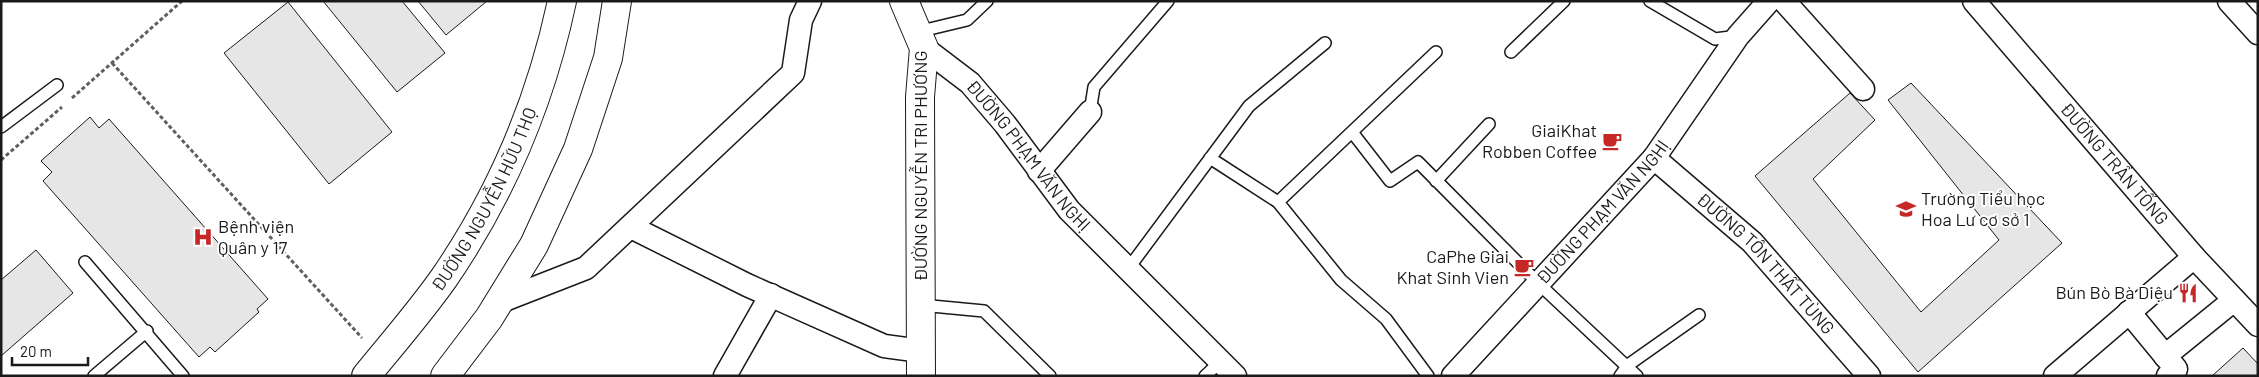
<svg xmlns="http://www.w3.org/2000/svg" width="2259" height="377" font-family="Barlow,sans-serif">
  <style>
    .building { fill: #e6e6e6; stroke: #1a1a1a }
    .lines { fill: none; stroke-linecap: round; stroke-linejoin: round }
    .service-casing { stroke: #1a1a1a; stroke-width: 14 }
    .minor-casing { stroke: #1a1a1a; stroke-width: 25 }
    .tertiary-casing { stroke: #1a1a1a; stroke-width: 30 }
    .primary-casing { stroke: #1a1a1a; stroke-width: 30 }
    .path { stroke: #5f5f5f; stroke-width: 3; stroke-dasharray: 4 2.5; stroke-linecap: butt }
    .service { stroke: #fff; stroke-width: 11 }
    .minor { stroke: #fff; stroke-width: 22 }
    .tertiary { stroke: #fff; stroke-width: 28 }
    .primary { stroke: #fff; stroke-width: 28 }
    .labels { text-anchor: middle; stroke-width: 4; stroke-linejoin: round; paint-order: stroke }
    .poi-label { font-size: 18px; fill: #1a1a1a; stroke: #fff; text-anchor: end }
    .street-label { font-size: 18px; fill: #1a1a1a; stroke: #fff }
  </style>
  <rect width="100%" height="100%" fill="#fff"/>
  <path class="building" d="M323,1H402L445,53L397,92Z
    M418,1H487L446,35Z
    M288,2L392,132L329,184L224,53Z
    M1911,83L2062,243L1918,372L1755,176L1850,93L1875,120L1813,179L1921,312L1999,240L1888,100Z
    M90,117L99,128L109,119L268,299L257,309L259,312L215,352L210,347L199,357L43,181L52,172L41,161Z
    M36,250L73,293L1,356V280Z
    M2243,348L2258,364V376H2212Z"/>
  <g class="lines">
    <defs>
      <path id="service" d="M1650,1L1715,39L1738,36
        M917,32L967,20L987,1
        M1511,52L1564,1
        M1090,112L1094,87L1168,1
        M1,127L57,85
        M1352,132L1390,181L1418,162L1539,284L1637,376
        M1210,158L1278,202L1341,280L1386,319L1428,376
        M1436,181L1489,124
        M1278,202L1436,52
        M85,262L183,376
        M1128,269L1249,106L1325,43
        M921,305L984,311L1050,376
        M94,376L147,331
        M1205,376L1221,361
        M1620,376L1628,365L1699,315"/>
      <g id="minor">
        <path d="M1784,1L1863,89"/>
        <path id="s1" d="M1974,1L2194,257L2258,325"/>
        <path d="M2229,1L2258,33"/>
        <path id="s2" d="M924,48L970,83L1005,124L1069,210L1235,376"/>
        <path id="s3" d="M1654,158L1752,242L1869,376"/>
        <path d="M1039,171L1090,112"/>
        <path d="M631,227L747,285L884,346L921,351"/>
        <path d="M499,302L586,268L793,73L801,20L810,1"/>
        <path d="M2129,312L2176,369L2168,376"/>
        <path d="M2165,356L2234,300"/>
        <path d="M725,376L771,295"/>
        <path id="s4" d="M1453,376L1654,158L1738,36L1769,1"/>
        <path d="M2055,376L2194,257"/>
      </g>
      <path id="tertiary" d="M904,1L924,48L920,97L921,376"/>
      <g id="primary">
        <path id="s5" d="M366,376C392,344 420,312 444,278C501,195 541,100 562,1"/>
        <path d="M445,376L489,318L534,245L578,149L608,58L617,1"/>
      </g>
    </defs>
    <use href="#service" class="service-casing"/>
    <use href="#minor" class="minor-casing"/>
    <use href="#tertiary" class="tertiary-casing"/>
    <use href="#primary" class="primary-casing"/>
    <path class="path" d="M112,63L362,338
      M72,98L182,1
      M1,160L62,107"/>
    <use href="#service" class="service"/>
    <use href="#minor" class="minor"/>
    <use href="#tertiary" class="tertiary"/>
    <use href="#primary" class="primary"/>
  </g>
  <defs>
    <symbol id="cafe-bare" viewBox="-9 -9 18 18"><path d="M-5.5-4.5H6V0H3Q3 3.5 0 3.5H-2.5Q-5.5 3.5-5.5 0ZM3-3.2v2h1.7v-2ZM-6 4.5H4V6H-6Z" fill="#c62828" stroke="#fff" stroke-width="2.5" paint-order="stroke"/></symbol>
    <symbol id="school-bare" viewBox="-9 -9 18 18"><path d="M0-5L7-2L0 1L-7-2ZM-4 1L0 2.5L4 1V4Q0 6-4 4Z" fill="#c62828" stroke="#fff" stroke-width="2.5" paint-order="stroke"/></symbol>
    <symbol id="hospital-bare" viewBox="-9 -9 18 18"><path d="M-5-5h3v3.5h4V-5h3V5h-3V1.5h-4V5h-3Z" fill="#c62828" stroke="#fff" stroke-width="2.5" paint-order="stroke"/></symbol>
    <symbol id="restaurant-bare" viewBox="-9 -9 18 18"><path d="M-5-6h1v4h1v-4h1v4h1v-4h1v5L-1.5 .5V6h-2V.5L-5-1ZM5-6V6H3V1.5H1.5Q1.5-4 5-6Z" fill="#c62828" stroke="#fff" stroke-width="2.5" paint-order="stroke"/></symbol>
  </defs>
  <g fill-rule="evenodd">
    <use href="#cafe-bare" x="1598" y="127" width="28" height="28"/>
    <use href="#school-bare" x="1892" y="195" width="28" height="28"/>
    <use href="#hospital-bare" x="189" y="223" width="28" height="28"/>
    <use href="#cafe-bare" x="1510" y="253" width="28" height="28"/>
    <use href="#restaurant-bare" x="2174" y="279" width="28" height="28"/>
  </g>
  <g class="labels">
    <g class="poi-label">
      <text x="1597" y="137">GiaiKhat<tspan x="1597" dy="21">Robben Coffee</tspan></text>
      <text x="1921" y="205" text-anchor="start">Trường Tiểu học<tspan x="1921" dy="21">Hoa Lư cơ sở 1</tspan></text>
      <text x="218" y="233" text-anchor="start">Bệnh viện<tspan x="218" dy="21">Quân y 17</tspan></text>
      <text x="1509" y="263">CaPhe Giai<tspan x="1509" dy="21">Khat Sinh Vien</tspan></text>
      <text x="2173" y="299">Bún Bò Bà Diệu</text>
    </g>
    <g class="street-label">
      <text dy="6" stroke="none"><textPath href="#s2" startOffset="151">ĐƯỜNG PHẠM VĂN NGHỊ</textPath></text>
      <text dy="6" stroke="none"><textPath href="#s1" startOffset="215">ĐƯỜNG TRẦN TỐNG</textPath></text>
      <text transform="translate(921 166) rotate(-90)" y="6">ĐƯỜNG NGUYỄN TRI PHƯƠNG</text>
      <text dy="6" stroke="none"><textPath href="#s5" startOffset="214">ĐƯỜNG NGUYỄN HỮU THỌ</textPath></text>
      <text dy="6" stroke="none"><textPath href="#s4" startOffset="222">ĐƯỜNG PHẠM VĂN NGHỊ</textPath></text>
      <text dy="6" stroke="none"><textPath href="#s3" startOffset="154">ĐƯỜNG TÔN THẤT TÙNG</textPath></text>
    </g>
  </g>
  <rect width="2259" height="377" fill="none" stroke="#1a1a1a" stroke-width="5"/>
  <path d="M12 357v8h76v-8" fill="none" stroke="#1a1a1a" stroke-width="2.5"/>
  <text x="20" y="357" font-size="15" fill="#1a1a1a" stroke="#ffffff" stroke-width="4" paint-order="stroke">20 m</text>
</svg>
